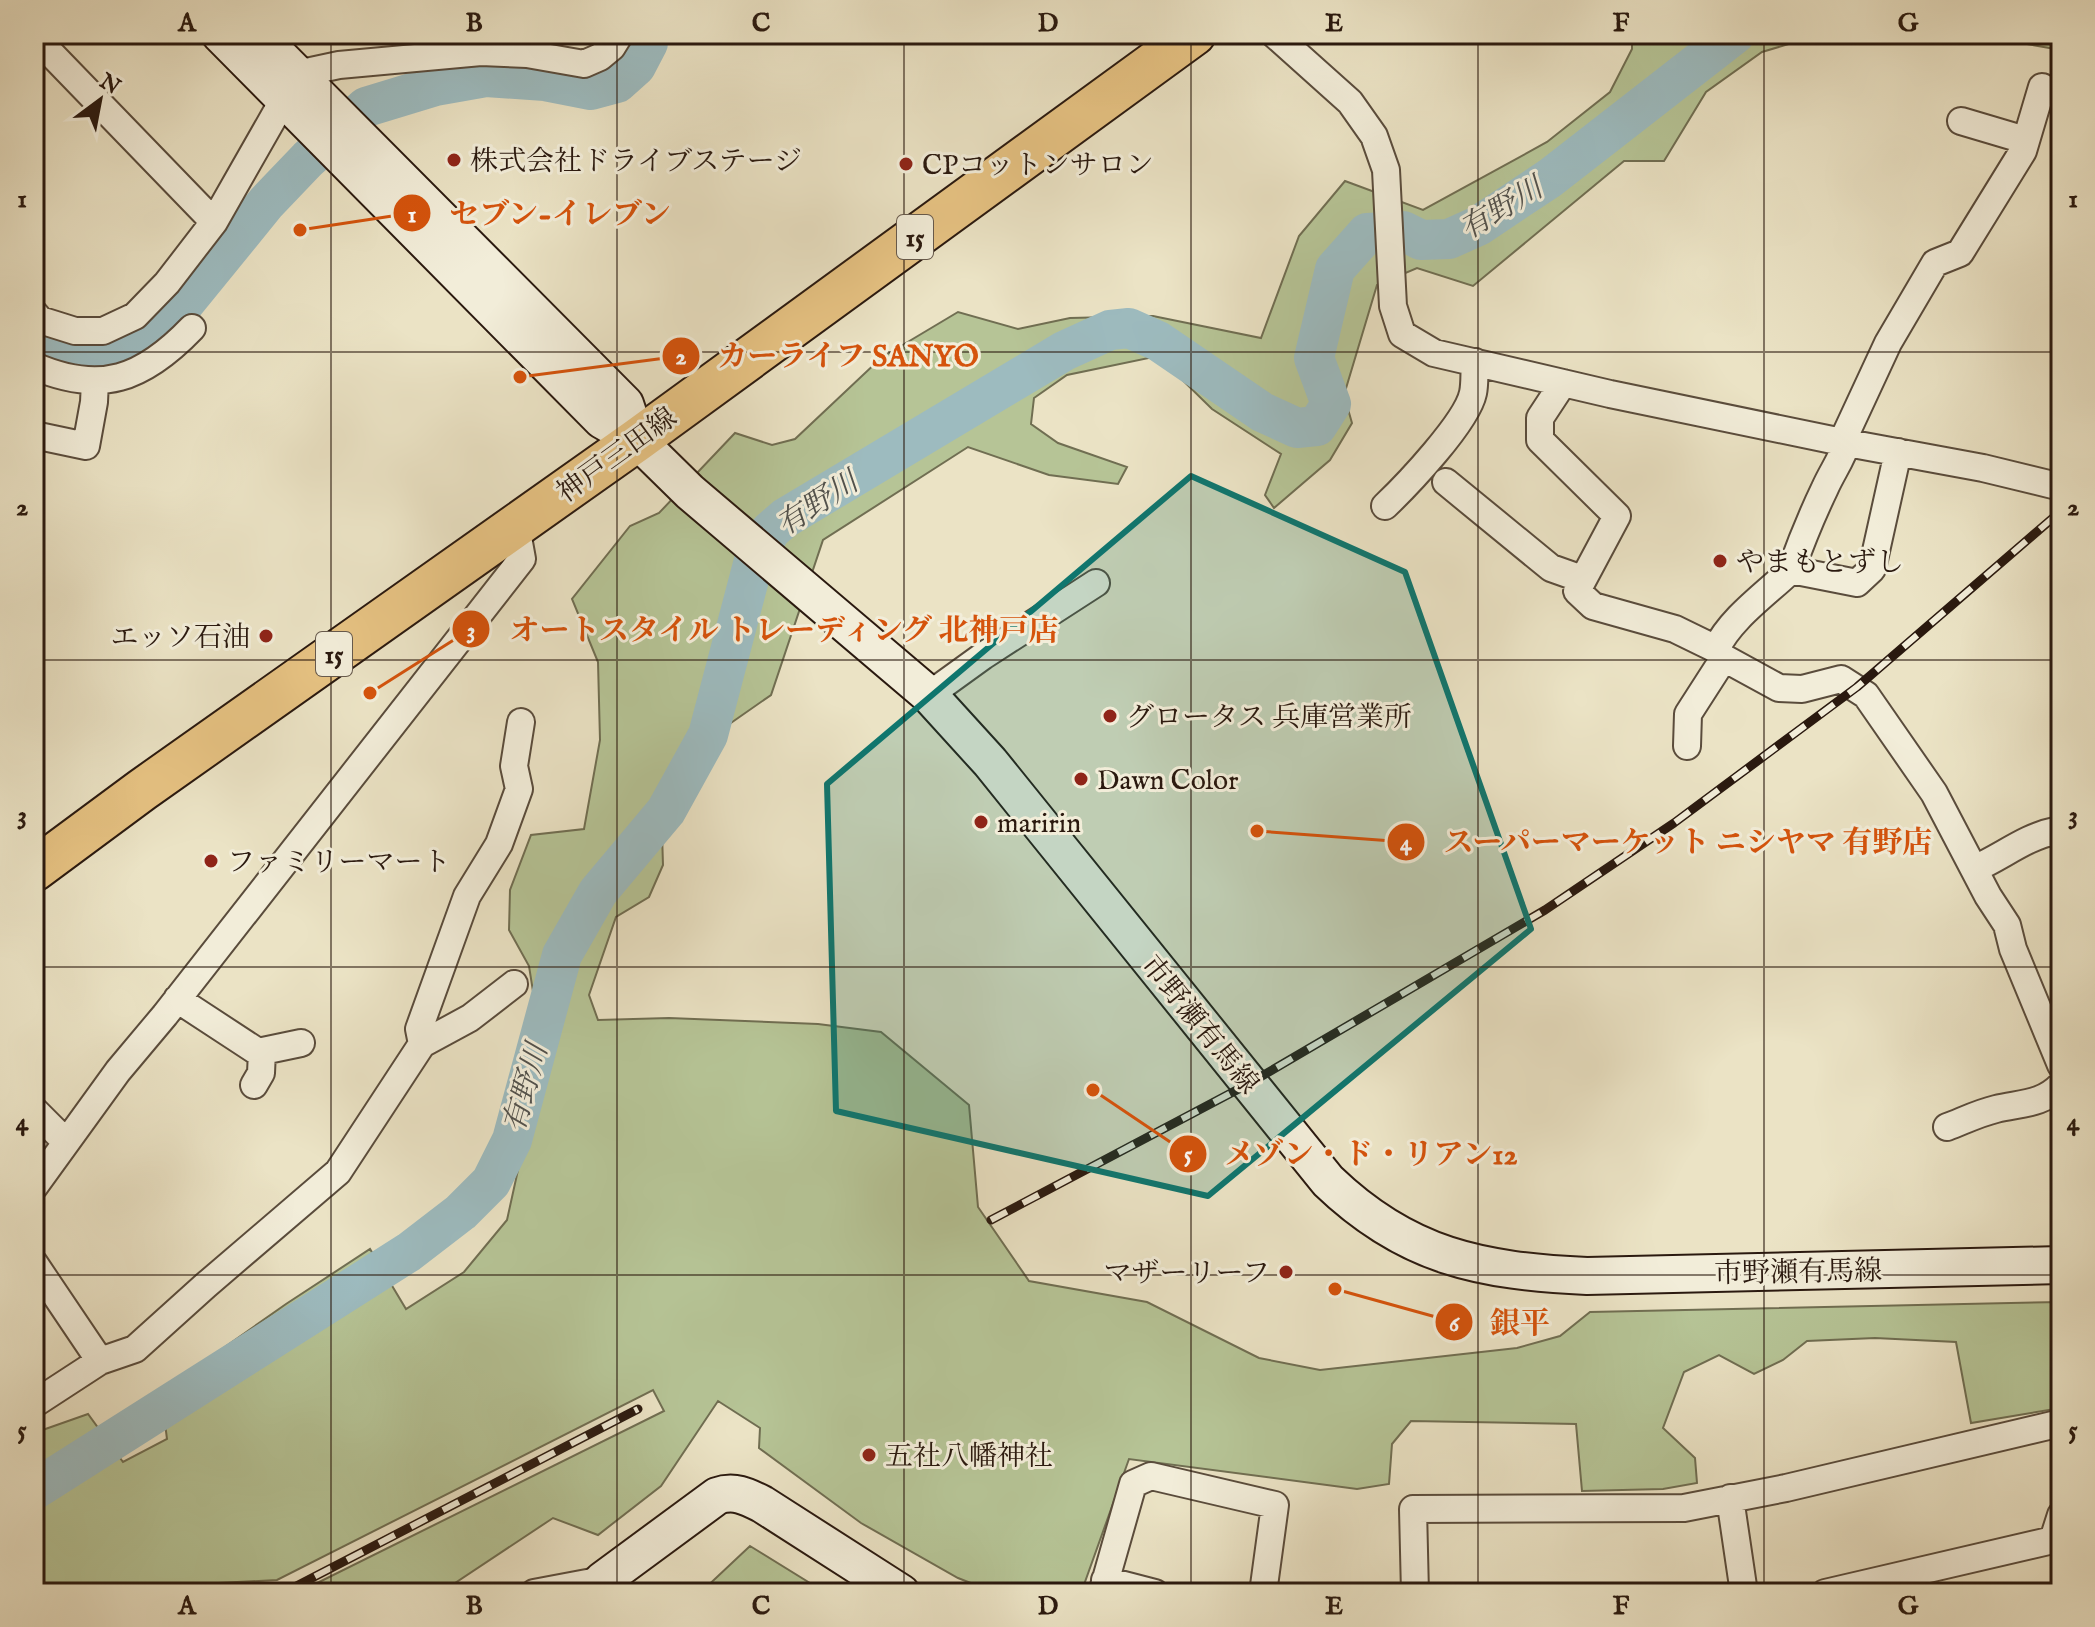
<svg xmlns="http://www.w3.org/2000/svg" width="2095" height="1627" font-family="'IM FELL English','Noto Serif JP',serif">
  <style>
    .green { fill: #b6c496; stroke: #706e52; stroke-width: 2 }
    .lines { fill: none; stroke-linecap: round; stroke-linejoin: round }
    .river { stroke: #9dbbbf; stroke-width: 40 }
    .street-casing { stroke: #5a4c3c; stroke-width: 30 }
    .secondary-casing { stroke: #2a190f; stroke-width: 40 }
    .primary-casing { stroke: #2a190f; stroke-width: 46 }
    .street { stroke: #f2edd9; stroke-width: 26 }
    .secondary { stroke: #f2edd9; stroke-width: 36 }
    .primary { stroke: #e6c282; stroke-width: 42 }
    .rail-casing { stroke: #2a190f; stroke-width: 9 }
    .rail { stroke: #f2edd9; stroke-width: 6; stroke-dasharray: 18; stroke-linecap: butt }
    .marked { fill: #0f766e; fill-opacity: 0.2; stroke: #0f766e; stroke-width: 6; stroke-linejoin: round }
    .grid { fill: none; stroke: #2a190f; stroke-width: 2; stroke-opacity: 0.55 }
    .poi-dot { fill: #8f2418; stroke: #f2edd9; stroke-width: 3 }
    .labels { text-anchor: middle; stroke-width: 6; stroke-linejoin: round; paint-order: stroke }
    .shield { fill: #f2edd9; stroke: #66594c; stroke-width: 2 }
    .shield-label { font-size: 26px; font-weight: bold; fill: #2a190f }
    .poi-label { font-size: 28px; fill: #2a190f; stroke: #f2edd9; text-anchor: start }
    .street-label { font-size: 28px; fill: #2a190f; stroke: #f2edd9 }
    .water-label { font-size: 30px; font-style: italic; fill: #52524d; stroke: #f2edd9 }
    .leader { fill: none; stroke: #d5530c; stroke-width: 3 }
    .callout-dot { fill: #d5530c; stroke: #f2edd9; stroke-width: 3 }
    .mark-label { font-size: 24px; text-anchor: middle; font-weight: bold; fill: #fff }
    .callout-label { font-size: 30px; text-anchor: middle; font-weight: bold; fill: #d5530c; stroke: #f2edd9; stroke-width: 6; stroke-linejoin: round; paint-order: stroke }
    .neatline { fill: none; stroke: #2a190f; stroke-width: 3 }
    .grid-label { font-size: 26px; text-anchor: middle; font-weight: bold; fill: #2a190f }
  </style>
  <rect width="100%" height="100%" fill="#ebe3c5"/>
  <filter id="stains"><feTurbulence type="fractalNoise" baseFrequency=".0025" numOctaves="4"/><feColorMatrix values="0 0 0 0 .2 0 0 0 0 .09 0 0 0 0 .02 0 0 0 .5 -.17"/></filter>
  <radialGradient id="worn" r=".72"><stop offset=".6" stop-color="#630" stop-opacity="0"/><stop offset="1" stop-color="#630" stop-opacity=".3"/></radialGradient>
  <path class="green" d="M1632,34H1822L1762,52L1706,92L1664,161H1624L1473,286L1417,268L1377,285L1344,395L1352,423L1330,460L1274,508L1265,495L1281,454L1212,409L1158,356L1067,375L1034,398L1031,424L1058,443L1127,467L1118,484L1049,475L968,447L823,540L771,695L688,753L661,800L663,865L649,897L616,917L589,995L598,1020L669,1018L818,1024L881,1032L969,1105L978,1207L1029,1281L1147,1302L1259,1358L1320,1370L1517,1348L1560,1336L1590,1312L2061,1302V1408L1971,1423L1956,1342L1875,1338L1807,1341L1783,1360L1754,1374L1719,1355L1684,1372L1663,1428L1695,1458L1697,1483L1663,1489L1582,1491L1576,1424L1411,1421L1392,1444L1389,1484L1357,1489L1129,1459L1081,1593H996L958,1578L861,1523L759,1448L760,1428L718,1401L661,1486L598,1535L553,1518L440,1593H297L664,1411L653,1390L277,1580L143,1587L126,1593H34V1433L88,1414L123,1462L167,1439L161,1392L286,1304L370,1249L406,1309L464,1272L507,1220L527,1129L514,1078L535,1004L529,966L509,930L510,890L531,835L584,829L600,740L598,662L572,599L630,526L659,513L735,433L772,445L795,439L881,358L958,312L1018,329L1070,318L1153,316L1261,338L1299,236L1345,181L1423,210L1547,142L1610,92L1632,49Z
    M1970,34H2061V50Z
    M750,1546L826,1593H700Z"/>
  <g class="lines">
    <path class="river" d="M34,343L69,354L114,357L157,337L266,203L308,159L366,107L435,86L486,77L545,81L591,90L617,83L636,66L648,43L647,34
      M34,1490L409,1252L461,1212L491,1182L512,1140L562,955L598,892L666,811L708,735L753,564L770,531L785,518L1064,351L1110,330L1129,328L1158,341L1262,412L1297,428L1317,426L1331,404L1314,358L1335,269L1367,233L1403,231L1421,240L1449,239L1478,226L1550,178L1735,34"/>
    <defs>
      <path id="street" d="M1274,34L1350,102L1374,136L1386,170L1393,306L1402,334L1434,353L1610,394L1842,442L1983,468L2061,487
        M34,36L214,222
        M297,74L339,65L481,52L527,54L584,64L600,57L612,47L620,34
        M1961,121L2025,140
        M34,313L40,320L75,331H103L135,316L167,283L214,222L284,99
        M34,366C101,395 143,379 192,328
        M1563,383L1540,418V440L1617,516L1577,591L1593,606L1675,629L1716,649L1724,658L1779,688L1802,689L1841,679L1866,695L1934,793L1988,896L2007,925L2013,949L2061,1065
        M34,435L86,446L94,402L95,381
        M1842,442L1888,343L1935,263L1960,253L2023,151L2042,87
        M1446,482L1551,568L1582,579
        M1385,506C1407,485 1467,422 1473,393C1475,384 1474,372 1475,362
        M1791,570C1801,542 1812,515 1825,488C1832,472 1842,459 1847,442
        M1716,649C1731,618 1766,594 1791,570L1857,583L1872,569L1898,452
        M929,695L983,656L1096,583
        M1687,746L1688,714L1724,658
        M1974,869C2002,857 2025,837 2055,831L2061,836
        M177,999L258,1052L301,1043
        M422,1044L419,1029L467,896L499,844L519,789L514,766L521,722
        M254,1085L261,1073L262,1051
        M34,1110L65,1141
        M1947,1127C1963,1121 1979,1113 1996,1109C2020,1103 2042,1105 2061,1085
        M34,1187L118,1071L165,1015L522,559L516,526
        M34,1263L100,1361
        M34,1404L100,1361L135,1349L206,1285L338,1172L422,1044L470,1018L514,984
        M1730,1498L1744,1593
        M1105,1580L1155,1593
        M534,1593L603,1580
        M1102,1593L1133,1484L1151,1476L1275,1505L1263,1593
        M1415,1593L1413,1509L1684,1508L1786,1488L2061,1423
        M1825,1593L2053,1540L2061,1515"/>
      <path id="secondary" d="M220,34L602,420L637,440L690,492L929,695L990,762L1328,1181C1407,1257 1481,1271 1587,1276L2061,1265
        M257,34L625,404L637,440
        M592,1593L603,1580L717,1496C734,1490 746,1496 762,1504L901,1593"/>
      <path id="primary" d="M34,870L142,790L637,440L1194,34"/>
    </defs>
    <use href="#street" class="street-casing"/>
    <use href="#secondary" class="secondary-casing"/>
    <use href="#primary" class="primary-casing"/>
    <use href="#street" class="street"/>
    <use href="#secondary" class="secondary"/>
    <use href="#primary" class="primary"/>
    <defs>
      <path id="rail" d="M991,1220L1250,1083L1545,910L1674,823L1857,687L2061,511
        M283,1593L638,1409"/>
    </defs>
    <use href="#rail" class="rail-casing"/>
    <use href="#rail" class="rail"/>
  </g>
  <path class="marked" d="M1191,476L1405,572L1531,929L1208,1196L836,1111L827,784Z"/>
  <path class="grid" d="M331,34V1593M617,34V1593M904,34V1593M1191,34V1593M1478,34V1593M1764,34V1593M34,352H2061M34,660H2061M34,967H2061M34,1275H2061"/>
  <g class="poi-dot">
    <circle cx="454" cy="160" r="8"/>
    <circle cx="906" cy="164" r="8"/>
    <circle cx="1720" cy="561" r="8"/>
    <circle cx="266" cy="636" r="8"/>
    <circle cx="1110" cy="716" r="8"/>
    <circle cx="1081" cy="779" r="8"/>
    <circle cx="981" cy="822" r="8"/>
    <circle cx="211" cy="861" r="8"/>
    <circle cx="1286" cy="1272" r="8"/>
    <circle cx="869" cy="1455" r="8"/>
  </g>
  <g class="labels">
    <g class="shield">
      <rect x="897" y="215" width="36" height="44" rx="6"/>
      <rect x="316" y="632" width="36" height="44" rx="6"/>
    </g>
    <g class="shield-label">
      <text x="915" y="246">15</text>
      <text x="334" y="663">15</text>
    </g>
    <g class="poi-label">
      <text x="470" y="170">株式会社ドライブステージ</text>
      <text x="922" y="174">CPコットンサロン</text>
      <text x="1736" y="571">やまもとずし</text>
      <text x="250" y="646" text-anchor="end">エッソ石油</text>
      <text x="1126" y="726">グロータス 兵庫営業所</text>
      <text x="1097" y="789">Dawn Color</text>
      <text x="997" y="832">maririn</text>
      <text x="227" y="871">ファミリーマート</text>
      <text x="1270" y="1282" text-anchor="end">マザーリーフ</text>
      <text x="885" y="1465">五社八幡神社</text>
    </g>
    <g class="street-label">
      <text transform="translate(616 454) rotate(-36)" y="10">神戸三田線</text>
      <text transform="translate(1201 1024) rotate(51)" y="10">市野瀬有馬線</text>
      <text transform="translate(1798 1271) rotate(-1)" y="10">市野瀬有馬線</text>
    </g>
    <g class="water-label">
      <text transform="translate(1501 208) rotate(-31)" y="10">有野川</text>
      <text transform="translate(817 503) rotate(-33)" y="10">有野川</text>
      <text transform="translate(525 1088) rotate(-74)" y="10">有野川</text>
    </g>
  </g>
  <path class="leader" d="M300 230L412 213M520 377L681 356M370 693L471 629M1257 831L1406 842M1093 1090L1188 1154M1335 1289L1454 1322"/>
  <g class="callout-dot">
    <circle cx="300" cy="230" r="8"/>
    <circle cx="520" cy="377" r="8"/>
    <circle cx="370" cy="693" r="8"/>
    <circle cx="1257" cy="831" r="8"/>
    <circle cx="1093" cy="1090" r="8"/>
    <circle cx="1335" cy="1289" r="8"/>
    <circle cx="412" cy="213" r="20"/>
    <circle cx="681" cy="356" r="20"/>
    <circle cx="471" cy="629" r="20"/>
    <circle cx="1406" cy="842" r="20"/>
    <circle cx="1188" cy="1154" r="20"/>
    <circle cx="1454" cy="1322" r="20"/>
  </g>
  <g class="mark-label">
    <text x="412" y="222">1</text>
    <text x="681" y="364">2</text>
    <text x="471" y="638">3</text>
    <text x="1406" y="850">4</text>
    <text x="1188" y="1162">5</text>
    <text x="1454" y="1331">6</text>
  </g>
  <g class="callout-label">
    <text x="560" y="224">セブン-イレブン</text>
    <text x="848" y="366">カーライフ SANYO</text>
    <text x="784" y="640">オートスタイル トレーディング 北神戸店</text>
    <text x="1688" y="852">スーパーマーケット ニシヤマ 有野店</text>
    <text x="1371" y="1164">メゾン・ド・リアン12</text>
    <text x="1520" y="1333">銀平</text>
  </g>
  <rect width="2095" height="1627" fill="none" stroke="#ebe3c5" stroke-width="88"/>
  <g transform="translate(100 100) rotate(32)" stroke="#f2edd9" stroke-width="6" paint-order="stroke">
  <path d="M0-6L14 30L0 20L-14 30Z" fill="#2a190f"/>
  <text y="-12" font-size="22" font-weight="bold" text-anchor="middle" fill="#2a190f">N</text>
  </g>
  <rect x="44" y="44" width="2007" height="1539" class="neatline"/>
  <g class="grid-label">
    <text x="187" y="31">A</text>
    <text x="474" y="31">B</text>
    <text x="761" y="31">C</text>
    <text x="1048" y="31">D</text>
    <text x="1334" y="31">E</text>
    <text x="1621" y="31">F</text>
    <text x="1908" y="31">G</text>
    <text x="22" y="207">1</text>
    <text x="2073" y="207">1</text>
    <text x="22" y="515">2</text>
    <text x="2073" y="515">2</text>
    <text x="22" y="823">3</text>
    <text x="2073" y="823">3</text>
    <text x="22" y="1130">4</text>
    <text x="2073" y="1130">4</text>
    <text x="22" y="1438">5</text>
    <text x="2073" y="1438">5</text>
    <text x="187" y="1614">A</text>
    <text x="474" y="1614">B</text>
    <text x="761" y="1614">C</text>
    <text x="1048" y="1614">D</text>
    <text x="1334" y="1614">E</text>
    <text x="1621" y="1614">F</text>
    <text x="1908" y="1614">G</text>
  </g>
  <rect width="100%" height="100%" filter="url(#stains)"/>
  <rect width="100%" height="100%" fill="url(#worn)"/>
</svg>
